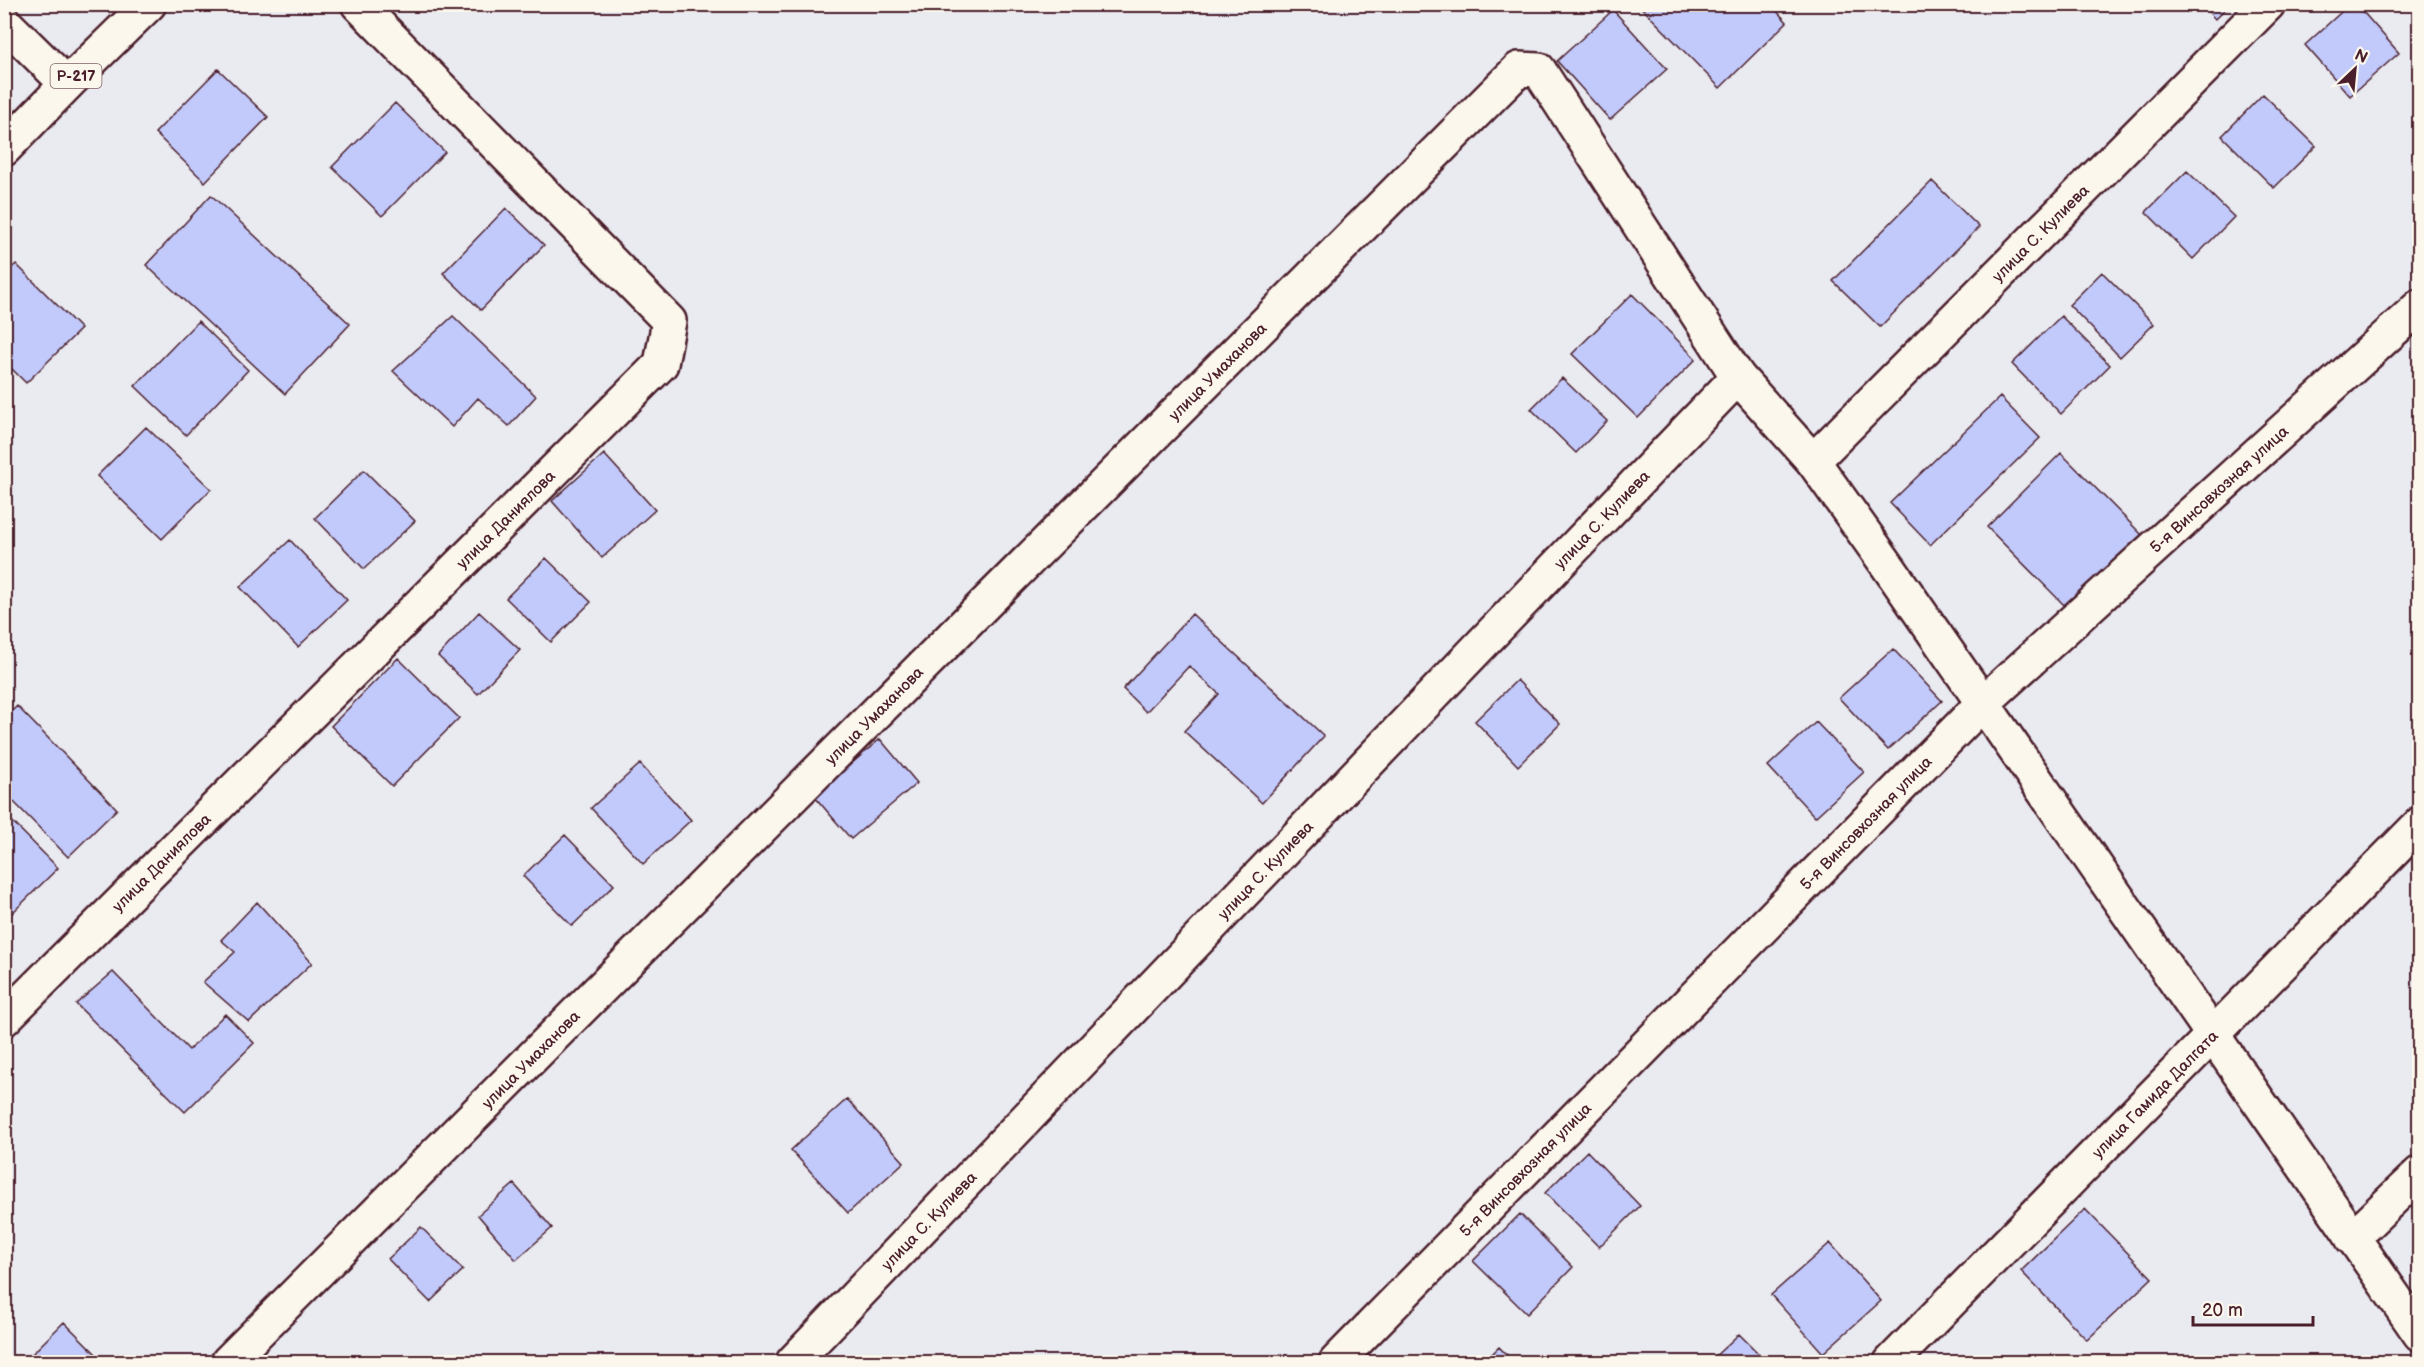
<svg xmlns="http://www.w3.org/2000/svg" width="2424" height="1367" font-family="'Balsamiq Sans',sans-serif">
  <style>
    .building { fill: #c2cafc; stroke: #4a1f2b; stroke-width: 1.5 }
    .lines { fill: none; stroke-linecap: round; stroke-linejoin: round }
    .minor-casing { stroke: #4a1f2b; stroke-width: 38 }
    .highway-casing { stroke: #4a1f2b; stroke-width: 38 }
    .minor { stroke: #fbf7ec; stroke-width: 33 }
    .highway { stroke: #fbf7ec; stroke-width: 33 }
    .labels { text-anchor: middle; stroke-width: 4.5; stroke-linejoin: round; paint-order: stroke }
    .shield { fill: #fbf7ec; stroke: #7f6065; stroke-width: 1.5 }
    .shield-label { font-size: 15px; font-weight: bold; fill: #4a1f2b }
    .street-label { font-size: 16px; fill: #4a1f2b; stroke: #fbf7ec }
  </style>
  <rect width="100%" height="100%" fill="#eaeaf1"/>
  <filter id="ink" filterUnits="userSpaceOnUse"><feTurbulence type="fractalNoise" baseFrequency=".0167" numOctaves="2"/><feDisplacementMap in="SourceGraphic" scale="12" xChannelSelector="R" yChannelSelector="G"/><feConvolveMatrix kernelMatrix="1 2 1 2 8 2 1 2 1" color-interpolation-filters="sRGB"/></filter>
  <g filter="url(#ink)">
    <path class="building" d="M1638,4H1770L1787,22L1720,88Z
      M2201,4H2230L2215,19Z
      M2350,4H2356L2399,53L2350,96L2305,45Z
      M1613,10L1667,69L1610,120L1557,61Z
      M218,69L268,117L205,182L155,133Z
      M2263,94L2316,146L2274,188L2222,136Z
      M395,103L445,152L382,216L332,167Z
      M2187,171L2234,217L2193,259L2146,212Z
      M1932,181L1979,227L1880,327L1833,281Z
      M211,195L350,324L285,394L146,265Z
      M506,208L544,245L481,310L443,273Z
      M16,264L81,329L26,383L4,361V275Z
      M2102,272L2154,324L2120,357L2069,305Z
      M1632,294L1696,359L1638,418L1572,354Z
      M453,316L536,396L509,426L478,398L452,427L393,371Z
      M2061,316L2110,365L2061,414L2012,364Z
      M198,321L248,370L186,435L135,386Z
      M1562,378L1607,421L1576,453L1531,409Z
      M2000,397L2040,438L1930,545L1890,503Z
      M146,427L211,489L162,539L97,476Z
      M2061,453L2145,538L2071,612L1987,527Z
      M604,454L655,510L602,558L552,501Z
      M364,470L415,521L364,569L315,518Z
      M290,540L347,600L298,647L240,587Z
      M546,558L591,602L551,642L506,598Z
      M479,612L520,650L478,694L438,656Z
      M1192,614L1324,736L1262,803L1184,731L1219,694L1189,666L1146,712L1123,689Z
      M1893,649L1942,701L1888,750L1839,698Z
      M398,658L459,718L392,786L331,726Z
      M1517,680L1560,724L1518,766L1475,721Z
      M17,706L117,809L68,857L4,792V719Z
      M1816,722L1864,772L1815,817L1768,766Z
      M880,739L917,783L851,839L814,796Z
      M640,764L691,820L643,864L591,808Z
      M4,813L58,868L5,920L4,919Z
      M565,835L614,885L572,926L523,876Z
      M257,902L312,963L249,1022L203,982L235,952L221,940Z
      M113,972L189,1050L225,1014L254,1043L185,1112L76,1004Z
      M847,1099L904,1162L848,1213L791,1150Z
      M1587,1151L1640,1206L1599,1247L1545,1193Z
      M514,1184L552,1228L516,1260L478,1215Z
      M2085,1209L2152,1278L2087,1340L2021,1271Z
      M1520,1214L1573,1267L1527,1314L1473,1261Z
      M421,1227L463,1270L430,1302L388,1259Z
      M1830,1243L1881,1301L1823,1353L1771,1295Z
      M64,1322L104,1362H24Z
      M1739,1334L1767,1362H1709Z
      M1499,1347L1514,1362H1484Z"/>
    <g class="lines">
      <defs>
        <g id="minor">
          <path d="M4,22L67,84"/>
          <path id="s1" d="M1813,461L2268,4"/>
          <path id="s2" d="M4,1019L661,364L669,321L358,4"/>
          <path d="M2352,1238L2420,1173"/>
          <path id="s3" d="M228,1362L1519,69L1539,70L1738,377L1813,461L1885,562L2420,1334"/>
          <path id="s4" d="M793,1362L1738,377"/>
          <path id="s5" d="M1336,1362L1983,703L2420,306"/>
          <path id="s6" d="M1891,1362L2420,824"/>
        </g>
        <path id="highway" d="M4,149L67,84L149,4"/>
      </defs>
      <use href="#minor" class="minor-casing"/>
      <use href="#highway" class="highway-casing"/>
      <use href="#minor" class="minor"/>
      <use href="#highway" class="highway"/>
    </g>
  </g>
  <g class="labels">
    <rect class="shield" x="50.5" y="64" width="51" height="24" rx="4.5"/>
    <g class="shield-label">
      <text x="76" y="81">Р-217</text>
    </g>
    <g class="street-label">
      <text dy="6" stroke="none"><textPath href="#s1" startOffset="322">улица С. Кулиева</textPath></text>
      <text dy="6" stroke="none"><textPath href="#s3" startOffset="1400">улица Умаханова</textPath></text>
      <text dy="6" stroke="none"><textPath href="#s5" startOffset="1242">5-я Винсовхозная улица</textPath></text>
      <text dy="6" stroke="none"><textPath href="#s2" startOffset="708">улица Даниялова</textPath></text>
      <text dy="6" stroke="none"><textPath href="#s4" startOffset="1168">улица С. Кулиева</textPath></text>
      <text dy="6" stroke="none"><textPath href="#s3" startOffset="914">улица Умаханова</textPath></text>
      <text dy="6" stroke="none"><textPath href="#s5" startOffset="756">5-я Винсовхозная улица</textPath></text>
      <text dy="6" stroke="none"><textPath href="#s2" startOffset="222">улица Даниялова</textPath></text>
      <text dy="6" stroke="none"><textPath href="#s4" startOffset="682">улица С. Кулиева</textPath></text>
      <text dy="6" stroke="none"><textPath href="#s3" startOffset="428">улица Умаханова</textPath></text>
      <text dy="6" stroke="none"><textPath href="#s6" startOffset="376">улица Гамида Далгата</textPath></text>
      <text dy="6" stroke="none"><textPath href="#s5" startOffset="270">5-я Винсовхозная улица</textPath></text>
      <text dy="6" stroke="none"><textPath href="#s4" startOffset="196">улица С. Кулиева</textPath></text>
    </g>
  </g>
  <rect width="2424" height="1367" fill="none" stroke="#fbf7ec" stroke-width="24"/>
  <rect x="12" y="12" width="2400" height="1343" fill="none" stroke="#4a1f2b" stroke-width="2" filter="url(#ink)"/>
  <g transform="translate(2355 69) rotate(26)" stroke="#fbf7ec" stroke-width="4.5" paint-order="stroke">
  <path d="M0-4.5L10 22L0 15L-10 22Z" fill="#4a1f2b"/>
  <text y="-9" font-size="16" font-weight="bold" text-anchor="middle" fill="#4a1f2b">N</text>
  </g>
  <path d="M2193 1316v9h120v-9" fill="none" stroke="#4a1f2b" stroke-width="3"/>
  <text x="2202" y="1316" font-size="18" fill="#4a1f2b" stroke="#fbf7ec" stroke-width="4.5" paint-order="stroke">20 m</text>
</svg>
